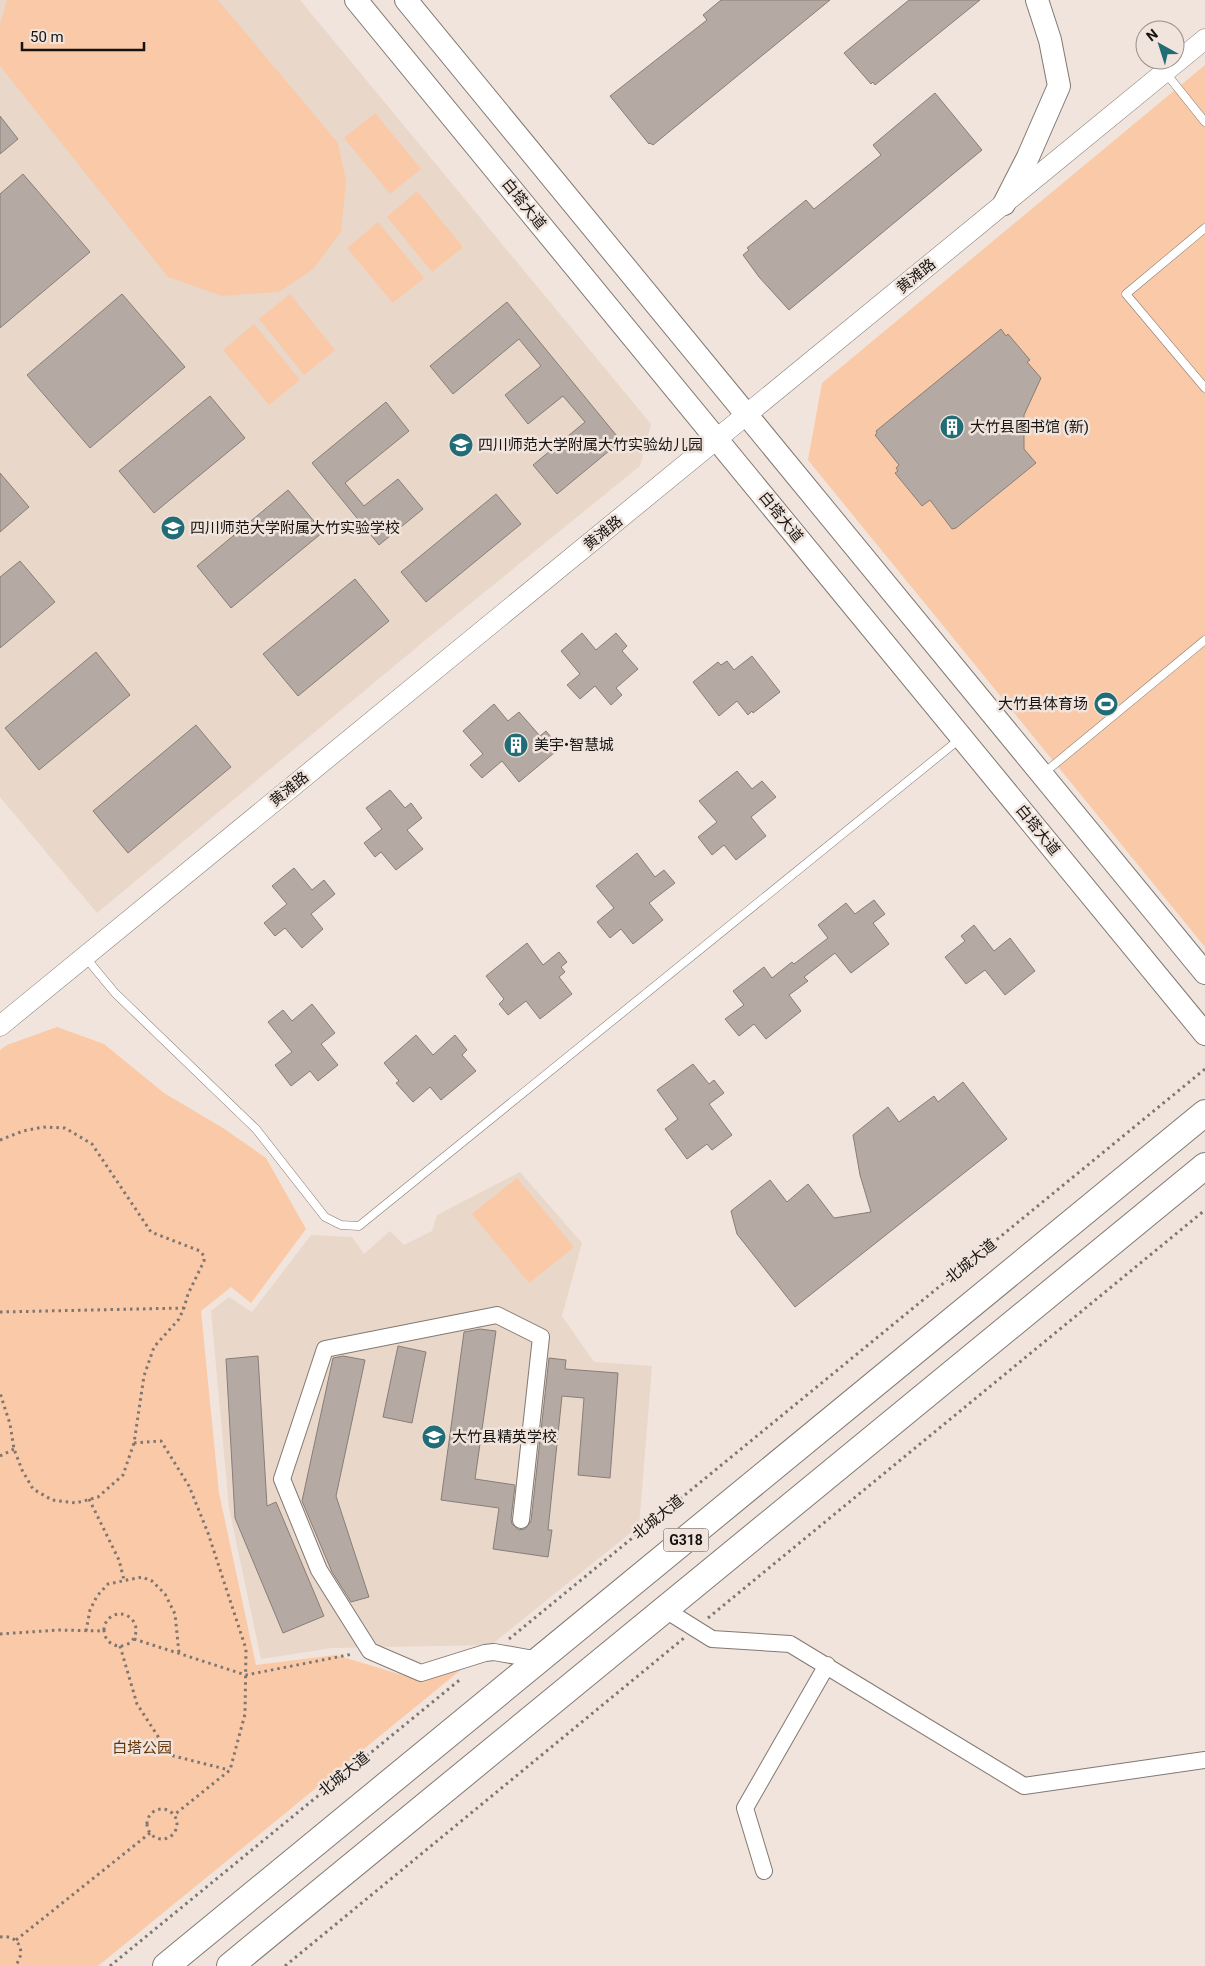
<svg xmlns="http://www.w3.org/2000/svg" width="1205" height="1966" font-family="Roboto,'Noto Sans SC',sans-serif">
  <style>
    .built { fill: #e9d7ca }
    .green { fill: #fac9a7 }
    .building { fill: #b5aaa3; stroke: #887e77 }
    .lines { fill: none; stroke-linecap: round; stroke-linejoin: round }
    .service-casing { stroke: #837972; stroke-width: 9 }
    .minor-casing { stroke: #837972; stroke-width: 18 }
    .tertiary-casing { stroke: #837972; stroke-width: 21 }
    .secondary-casing { stroke: #837972; stroke-width: 24 }
    .trunk-casing { stroke: #837972; stroke-width: 28 }
    .path { stroke: #7e7671; stroke-width: 3; stroke-dasharray: 2.5 4; stroke-linecap: butt }
    .service { stroke: #fff; stroke-width: 8 }
    .minor { stroke: #fff; stroke-width: 16 }
    .tertiary { stroke: #fff; stroke-width: 20 }
    .secondary { stroke: #fff; stroke-width: 22 }
    .trunk { stroke: #fff; stroke-width: 26 }
    .labels { text-anchor: middle; stroke-width: 5; stroke-linejoin: round; paint-order: stroke }
    .shield { fill: #f0e4dc; stroke: #58524e; stroke-width: 1 }
    .shield-label { font-size: 14px; font-weight: bold; fill: #171311 }
    .street-label { font-size: 15px; fill: #171311; stroke: #f0e4dc }
    .poi-label { font-size: 15px; fill: #171311; stroke: #f0e4dc; text-anchor: start }
    .park-label { font-size: 15px; fill: #643406; stroke: #f0e4dc }
  </style>
  <rect width="100%" height="100%" fill="#f0e4dc"/>
  <path class="built" d="M0,0H300L651,424L640,466L434,633L97,913L0,797Z
    M520,1172L582,1243L562,1316L594,1362L652,1366L639,1526L491,1645L332,1648L261,1659L229,1508L211,1311L229,1297L252,1312L311,1235L352,1237L364,1254L390,1231L404,1245L432,1231L437,1215Z"/>
  <path class="green" d="M7,0H218L338,143L346,181L341,232L313,269L279,292L222,296L168,277L0,66V25Z
    M1205,65V947L808,460L822,383Z
    M375,113L421,169L390,194L344,138Z
    M417,191L463,247L432,272L387,217Z
    M378,222L424,278L393,303L347,248Z
    M290,294L335,350L304,375L259,319Z
    M254,324L300,380L269,405L223,350Z
    M57,1027L104,1044L164,1093L223,1128L266,1158L306,1229L251,1303L231,1287L201,1311L219,1493L256,1665L336,1655L412,1678L468,1664L98,1966H0V1050L7,1045Z
    M517,1178L574,1247L529,1283L472,1214Z"/>
  <path class="building" d="M721,0H830L653,145L650,143L649,144L610,96L707,20L703,15Z
    M909,0H980L875,85L873,82L871,84L844,53Z
    M935,93L982,150L789,310L759,277L743,255L749,250L747,248L806,200L814,209L881,155L873,145Z
    M0,116L18,139L0,154Z
    M23,174L90,252L0,328V194Z
    M122,294L185,367L90,448L27,375Z
    M507,302L621,441L557,494L533,465L585,422L563,396L528,424L505,395L541,366L519,339L453,394L430,366Z
    M1001,329L1006,336L1008,334L1030,360L1027,362L1041,378L1024,415V449L1036,463L956,528L952,529L930,500L922,506L895,473L898,471L896,468L899,465L875,435L877,433L876,431Z
    M210,396L245,438L154,513L119,471Z
    M386,402L409,431L345,483L364,506L398,479L423,509L379,545L312,463Z
    M0,473L29,507L0,532Z
    M288,490L323,532L231,608L197,566Z
    M496,494L521,524L426,602L401,572Z
    M20,561L55,602L0,648V577Z
    M355,579L389,621L298,696L263,654Z
    M582,633L596,650L616,633L627,646L622,651L638,669L616,688L622,695L611,705L595,686L580,699L567,685L580,674L561,651Z
    M96,652L130,695L39,770L5,728Z
    M752,656L780,692L753,713L752,711L748,715L737,701L719,716L693,682L718,662L721,665L727,661L734,670Z
    M494,704L508,721L519,712L540,736L546,731L560,748L519,782L502,761L482,778L470,765L483,754L463,731Z
    M196,725L231,767L128,853L93,811Z
    M737,771L752,789L762,781L776,797L751,817L766,836L736,860L724,845L712,855L698,837L717,822L699,801Z
    M390,790L405,808L411,803L422,818L407,830L423,849L396,870L381,852L375,857L364,843L382,829L366,808Z
    M637,853L655,877L664,870L675,883L649,903L663,920L633,944L621,929L610,938L597,922L614,908L596,886Z
    M294,868L312,890L324,880L335,894L311,914L323,929L302,948L285,928L275,936L264,923L287,904L272,886Z
    M874,900L885,914L873,923L889,944L851,973L835,953L804,977L808,981L789,995L801,1011L766,1039L754,1024L739,1036L725,1019L744,1005L733,991L764,967L772,978L792,962L794,964L828,938L818,925L846,903L855,914Z
    M974,925L994,951L1010,938L1035,971L1005,995L985,970L966,984L945,957L965,941L961,936Z
    M527,943L543,965L559,952L567,962L561,967L565,972L559,977L572,994L540,1019L526,1001L508,1015L499,1004L504,999L486,976Z
    M312,1004L335,1033L321,1044L338,1065L318,1081L310,1071L291,1086L275,1065L292,1052L268,1022L283,1010L292,1021Z
    M416,1035L433,1055L455,1035L467,1050L462,1055L476,1071L441,1100L430,1087L413,1102L396,1083L399,1081L384,1063Z
    M693,1064L709,1084L714,1080L724,1093L709,1104L732,1135L712,1150L707,1144L687,1159L665,1129L678,1119L657,1090Z
    M963,1082L1007,1139L795,1307L737,1234L731,1211L770,1180L787,1202L808,1184L834,1218L871,1212L860,1175L853,1135L888,1107L899,1122L934,1096L938,1102Z
    M480,1329L496,1331L475,1479L515,1485L511,1519L512,1524L519,1530L525,1529L531,1521L549,1358L566,1360L565,1369L618,1373L610,1478L578,1475L584,1398L562,1396L548,1530H552L548,1557L493,1549L499,1508L441,1500L464,1332Z
    M398,1346L426,1352L412,1423L383,1417Z
    M258,1356L267,1506L276,1502L324,1616L283,1633L235,1518L226,1359Z
    M343,1356L365,1360L336,1496L369,1597L351,1602L332,1572L302,1501L333,1358Z"/>
  <g class="lines">
    <defs>
      <path id="service" d="M1165,72L1205,122
        M1205,228L1126,294L1205,388
        M1044,773L1205,640
        M86,958L115,993L256,1129L325,1217L341,1225L359,1226L961,738"/>
      <path id="minor" d="M521,1520L541,1337L497,1315L325,1349L282,1479L319,1570L370,1651L421,1673L485,1653L494,1652L539,1660
        M664,1609L712,1639L790,1644L1024,1786L1205,1760
        M764,1871L745,1808L827,1665"/>
      <path id="tertiary" d="M0,1026L1205,39"/>
      <path id="secondary" d="M356,0L1205,1034
        M406,0L1205,973
        M1004,204L1028,157L1059,86L1050,40L1037,0"/>
      <path id="trunk" d="M166,1966L1205,1113
        M230,1966L1205,1166"/>
    </defs>
    <use href="#service" class="service-casing"/>
    <use href="#minor" class="minor-casing"/>
    <use href="#tertiary" class="tertiary-casing"/>
    <use href="#secondary" class="secondary-casing"/>
    <use href="#trunk" class="trunk-casing"/>
    <path class="path" d="M0,1140L23,1131L43,1127L65,1128L92,1144L151,1232L200,1251L204,1256V1261L188,1294L184,1308L179,1319L154,1347L144,1376L134,1443L123,1475L98,1497L76,1503L52,1500L33,1489L22,1470L14,1449L10,1424L0,1393
      M0,1312L184,1308
      M134,1443L161,1441L189,1486L208,1533L246,1649L245,1714L230,1770L174,1815
      M0,1456L14,1449
      M89,1499L119,1560L124,1580
      M104 1630a16 16 0 1 1 32 0a16 16 0 1 1-32 0Z
      M708,1618L1205,1210
      M86,1631L90,1610L97,1596L108,1584L142,1577L152,1581L165,1594L175,1614L179,1653
      M0,1634L59,1630L103,1631
      M134,1639L246,1675L353,1654
      M509,1639L1205,1069
      M120,1646L137,1704L170,1755L229,1770
      M147 1824a15 15 0 1 1 30 0a15 15 0 1 1-30 0Z
      M0,1937C19,1934 27,1952 15,1966
      M16,1940L150,1833
      M110,1966L462,1678
      M285,1966L684,1638"/>
    <use href="#service" class="service"/>
    <use href="#minor" class="minor"/>
    <use href="#tertiary" class="tertiary"/>
    <use href="#secondary" class="secondary"/>
    <use href="#trunk" class="trunk"/>
  </g>
  <defs>
    <symbol id="building-disc" viewBox="-11 -11 22 22"><circle r="9.5" fill="#226c76" stroke="#f0e4dc"/><path d="M-4-6H4V6H1V3H-1V6H-4ZM-2.5-4.3h1.7v1.8h-1.7ZM.8-4.3h1.7v1.8H.8ZM-2.5-1h1.7V.8h-1.7ZM.8-1h1.7V.8H.8Z" fill="#fff"/></symbol>
    <symbol id="school-disc" viewBox="-11 -11 22 22"><circle r="9.5" fill="#226c76" stroke="#f0e4dc"/><path d="M0-5L7-2L0 1L-7-2ZM-4 1L0 2.5L4 1V4Q0 6-4 4Z" fill="#fff"/></symbol>
    <symbol id="stadium-disc" viewBox="-11 -11 22 22"><circle r="9.5" fill="#226c76" stroke="#f0e4dc"/><path d="M0-5a6.5 5 0 1 0 0 10a6.5 5 0 1 0 0-10ZM-3.5-1.8h7v3.6h-7Z" fill="#fff"/></symbol>
  </defs>
  <g fill-rule="evenodd">
    <use href="#building-disc" x="938" y="413" width="28" height="28"/>
    <use href="#school-disc" x="447" y="431" width="28" height="28"/>
    <use href="#school-disc" x="159" y="514" width="28" height="28"/>
    <use href="#stadium-disc" x="1092" y="690" width="28" height="28"/>
    <use href="#building-disc" x="502" y="731" width="28" height="28"/>
    <use href="#school-disc" x="420" y="1423" width="28" height="28"/>
  </g>
  <g class="labels">
    <rect class="shield" x="663.5" y="1528.5" width="45" height="23" rx="4"/>
    <g class="shield-label">
      <text x="686" y="1545">G318</text>
    </g>
    <g class="street-label">
      <text transform="translate(524 204) rotate(51)" y="5">白塔大道</text>
      <text transform="translate(916 276) rotate(-39)" y="5">黄滩路</text>
      <text transform="translate(781 517) rotate(51)" y="5">白塔大道</text>
      <text transform="translate(603 533) rotate(-39)" y="5">黄滩路</text>
      <text transform="translate(289 789) rotate(-39)" y="5">黄滩路</text>
      <text transform="translate(1038 830) rotate(51)" y="5">白塔大道</text>
      <text transform="translate(971 1261) rotate(-39)" y="5">北城大道</text>
      <text transform="translate(658 1517) rotate(-39)" y="5">北城大道</text>
      <text transform="translate(344 1774) rotate(-39)" y="5">北城大道</text>
    </g>
    <g class="poi-label">
      <text x="970" y="432">大竹县图书馆 (新)</text>
      <text x="478" y="450">四川师范大学附属大竹实验幼儿园</text>
      <text x="190" y="533">四川师范大学附属大竹实验学校</text>
      <text x="1088" y="709" text-anchor="end">大竹县体育场</text>
      <text x="534" y="750">美宇•智慧城</text>
      <text x="452" y="1442">大竹县精英学校</text>
    </g>
    <g class="park-label">
      <text x="142" y="1753">白塔公园</text>
    </g>
  </g>
  <g transform="translate(1160 45) rotate(321)"><circle r="24" fill="#f0e4dc" stroke="#99908b"/>
  <path d="M0-4L9 19L0 12L-9 19Z" fill="#226c76"/>
  <text y="-8" font-size="14" font-weight="bold" text-anchor="middle" fill="#171311">N</text>
  </g>
  <path d="M22 42v8h122v-8" fill="none" stroke="#171311" stroke-width="2.5"/>
  <text x="30" y="42" font-size="15" fill="#171311" stroke="#f0e4dc" stroke-width="4" paint-order="stroke">50 m</text>
</svg>
